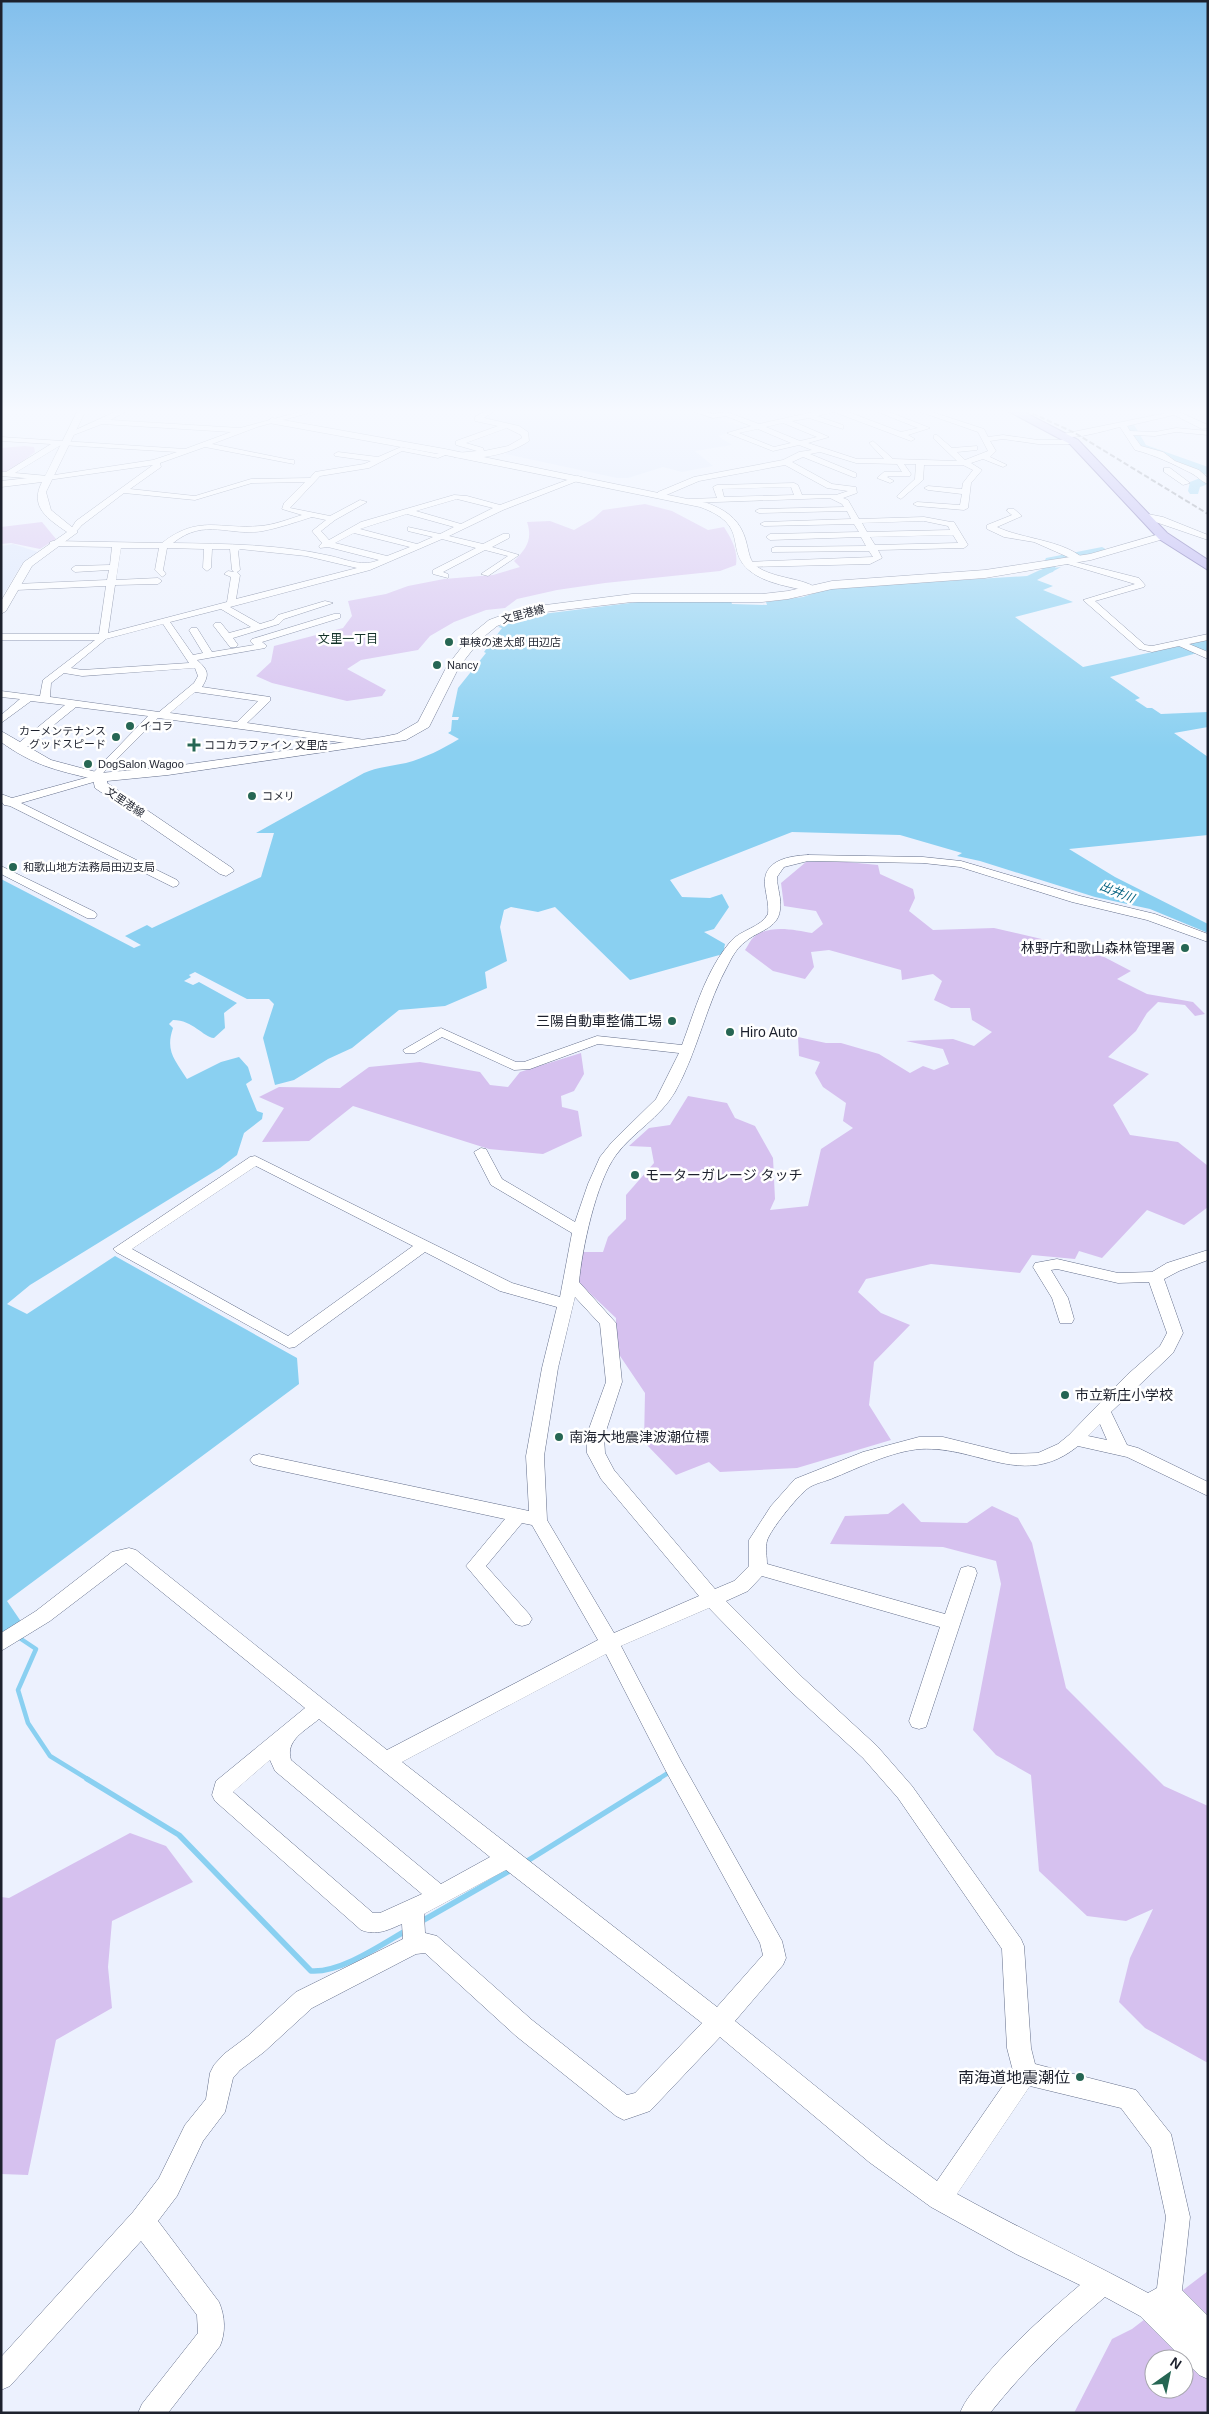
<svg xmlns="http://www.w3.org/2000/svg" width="1209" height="2414" font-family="Helvetica,'Noto Sans JP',sans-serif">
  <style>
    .built { fill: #dbe5fc }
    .green { fill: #d6c1ef; fill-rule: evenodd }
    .water { fill: #8ad0f1 }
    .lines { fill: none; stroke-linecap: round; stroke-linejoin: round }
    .stream-far1 { stroke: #8ad0f1; stroke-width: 4.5 }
    .stream { stroke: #8ad0f1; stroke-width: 5.5 }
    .river { fill: #8ad0f1; fill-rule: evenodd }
    .minor-casing { stroke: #646f8b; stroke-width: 1 }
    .tertiary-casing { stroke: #646f8b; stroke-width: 1 }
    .secondary-casing { stroke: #646f8b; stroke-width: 1 }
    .primary-casing { stroke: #6057a5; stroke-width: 2 }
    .minor { fill: #fff; fill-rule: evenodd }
    .tertiary { fill: #fff; fill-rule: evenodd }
    .secondary { fill: #fff; fill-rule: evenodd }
    .primary { fill: #b5acef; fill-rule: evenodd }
    .rail { stroke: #808591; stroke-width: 2; stroke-dasharray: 5.5 2.5; stroke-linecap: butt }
    .poi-dot { fill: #266653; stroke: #fff; stroke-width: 2 }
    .labels { text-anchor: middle; stroke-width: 5; stroke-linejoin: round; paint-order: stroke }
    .far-street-label { font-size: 11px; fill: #1d212d; stroke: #fff }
    .far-poi-label { font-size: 11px; fill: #1d212d; stroke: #fff; text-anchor: start }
    .far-neighbourhood-label { font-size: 12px; fill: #113027; stroke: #fff }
    .far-water-label { font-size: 12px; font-style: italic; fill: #00607f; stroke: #fff }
    .poi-label { font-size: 14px; fill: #1d212d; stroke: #fff; text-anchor: start }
    .near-poi-label { font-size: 16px; fill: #1d212d; stroke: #fff; text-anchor: end }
  </style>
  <rect width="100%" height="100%" fill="#ecf1fe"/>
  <path class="built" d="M496,410H691L747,428L718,436L732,445L695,451L713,466L682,472L663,467L628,478H617L506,454L510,448L525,439L516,428L478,419Z
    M13,544L38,552L22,564L1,598V546Z"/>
  <path class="green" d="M25,446L34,447L35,452L6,474L1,473V448Z
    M645,504L672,511L708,530L724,527C732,540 738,550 736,565L720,571L605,583L557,590L517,599L505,608L486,610L454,622L430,636L418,650L361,660L347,669L386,690L382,696L347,701L272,683L256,676L271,662L274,646L343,628L352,616L348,601L386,594L408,586L444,579L493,575L520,567L514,561C526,549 533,540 527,522L550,521L574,530L593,519L603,510Z
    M42,522L56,539L40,549L11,543L1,544V527Z
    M836,861L878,865L880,874L913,889L915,898L909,911L933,930L994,928L1050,941L1065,951L1085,947L1131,971L1117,979L1147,994L1193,1002L1205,1014L1195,1016L1185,1005L1158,1002L1147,1013L1136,1031L1108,1057L1149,1074L1113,1105L1130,1135L1178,1142L1208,1166V1207L1184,1225L1147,1210L1102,1258L1079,1251L1075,1259L1032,1255L1020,1273L931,1264L866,1279L858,1292L881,1313L910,1325L874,1362L869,1405L891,1440L797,1468L720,1472L709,1462L676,1475L644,1442L645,1393L616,1350V1318L577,1281L579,1252H603L608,1237L626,1219V1195L654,1163L651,1147L629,1146L649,1128L670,1125L688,1096L727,1103L735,1118L755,1126L773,1158L775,1199L770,1210L808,1206L821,1149L853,1128L843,1121L846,1103L823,1087L815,1073L820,1062L799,1056L798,1037L826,1043H841L879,1054L910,1073L923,1066L934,1070L949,1064L943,1049L906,1041L953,1039L974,1046L992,1032L972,1020L970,1008H951L934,1000L942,981L933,974L902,980L901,970L829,950L811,952L814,967L805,979L773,971L745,950C748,946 750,940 754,937C769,924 795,930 812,933L823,924L816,911L784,906L781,883L806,862Z
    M581,1053L584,1074L574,1091L561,1096L562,1107L578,1111L582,1136L543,1154L489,1149L353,1106L309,1141L262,1142L284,1108L259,1097L279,1087L340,1088L369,1067L420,1062L480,1072L490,1085L508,1087L520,1072Z
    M903,1503L921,1522L967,1523L992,1506L1018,1518L1032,1543L1066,1688L1164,1786L1208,1806V2063L1145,2028L1119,2002L1130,1958L1153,1909L1126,1921L1087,1916L1039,1871L1031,1775L996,1755L973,1730L1001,1584L996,1561L943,1547L830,1544L845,1516L888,1514Z
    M130,1833L166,1846L193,1882L112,1921L108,1967L112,2008L56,2040L28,2175L1,2174V1897L9,1898Z
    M1208,2271V2413H1074L1112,2339L1132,2329ZM1154,2359H1184V2389H1154Z"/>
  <path class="water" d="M1061,567L1037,580L1053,586L1043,590L1073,602L1015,617L1083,667L1208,640V650L1110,677L1140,698L1135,700L1147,708H1152L1161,714L1208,712V727L1174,733L1208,757V835L1069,849L1115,877L1208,924V933L1150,909L1095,897L980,861L957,856L962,853L900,835L792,832L670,880L682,897L710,898L722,894L729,907L714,929L704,932L725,944L723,954L630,980L555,907L538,912L511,907L504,910L500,927L507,961L485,972L487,988L445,1006L399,1010L352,1048L328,1059L294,1080L275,1085L263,1038L274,1004L269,999H247L195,972L189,975L191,977L184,981L193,985L199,982L237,1003L224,1013L225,1028L214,1038C203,1037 193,1020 173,1020L169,1024L173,1028C165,1051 175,1060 187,1079L221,1062L239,1057L248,1067L252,1080L246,1084L257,1111L263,1113L262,1119L244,1133L237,1155L220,1168L30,1285L7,1304L27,1314L115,1256L297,1358L299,1384L7,1601L22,1623L1,1636V879L134,948L141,945L125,936L147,925L152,928L261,877L274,833H256L364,773C378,767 391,766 406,763C425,758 442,749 459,739L448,733L451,731L452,720H458L459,717H452L458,688L486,653L484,652L502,628L498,627L519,617L638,602L731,601L732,604L767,605L766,602L803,597L830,588L1027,576L1040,570Z"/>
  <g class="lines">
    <path class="stream-far1" d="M18,1637L36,1649L18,1690L28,1723L50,1756L89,1780
      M657,1780L668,1773"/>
    <path class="stream" d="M87,1779L179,1835L311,1971C341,1973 381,1945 407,1930
      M524,1863L659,1779
      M422,1921L511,1870"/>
    <path class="river" d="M1129,422L1133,423L1146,445L1208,467V475C1183,468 1161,457 1137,450L1123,425Z
      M1208,475V484L1200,487L1198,494H1190L1188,491L1190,482Z
      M1102,547L1109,551L1107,554L1057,564L1053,572L1048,573L1041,569L1046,558Z"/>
    <defs>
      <path id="minor" d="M119,410H129L110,420L240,428L307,410H320L257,427L212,444L291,460H294V464L205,447L160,463L161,467L130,489L195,496L251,479L310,478L315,472L364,464L371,461L335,456L334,454L338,452L378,457L401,447L437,454L448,450V454L438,458L402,451L369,468L320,476L290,508L330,516L360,500L367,502L335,520L321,531L329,540L361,522L454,495L467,496L500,505L578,476L585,478L503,510L449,536L483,544L503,534H509V538L492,547L519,555L488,576L481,574L508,556L485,550L443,572L448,574V578L433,574V570L476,548L442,539L370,570L230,607L260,624L273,620L278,615L325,601L333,603L284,619L279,624L233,638L238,645L236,647H230L213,625L215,623H221L229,633L251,627L221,609L170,622L193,655L203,653L189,630L191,628H197L212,652L254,645L250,641L252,639L334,614H340V618L262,642L267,646L265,648L197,660C208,670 210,674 202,687L270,697V701L247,723L365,740L366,742L361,745L158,718L102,774L105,777L104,779L21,803L177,880L179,883L177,886L173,887L10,806L4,805L1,801V794L12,798L89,777L148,716L76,707L23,750H15V746L65,705L31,701L1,723V715L20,699L1,697V691L40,696L43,680L95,640H1V634H99L106,586L16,590L12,587L16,584L107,580L109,570L75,572L71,569L75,566L110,565L112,547L50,546V542L53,541L162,543C199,514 220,530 260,526C274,525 289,519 302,515L282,509L284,503L305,482L252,483L195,500L124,493L82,525L73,535L69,532L76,521L153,465L48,480L1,476V472H6L51,444L1,441V437L185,449L231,432L102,424L71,436L67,434ZM61,445L177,452L153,460L48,476L15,473ZM457,499L493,508L461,524L416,511ZM407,514L454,527L440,534L408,527V531L433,537L417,544L360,529ZM312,517L326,520L312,531L322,543L319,546L320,548L328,547L379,560C363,567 348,560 331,556C279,544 226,544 173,543C205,517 230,537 263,531C279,528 296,522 312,517ZM354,533L410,547L387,556L335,543ZM121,548H159L155,570L162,577L166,574L163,570L167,548L204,549L203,568L207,571L211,568L212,549H230L232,570L234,572L228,571L224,574L231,577L227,602L108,633L115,585L158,584L162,581L158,578L116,580ZM240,549L306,556L357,568L236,599L240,575L237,572L240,570L238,551ZM163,624L189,663L82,670L71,668L106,639ZM195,668L198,676L194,683L159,712L50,697L51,683L64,673L82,676ZM195,692L258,701L237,722L170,713Z
        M487,410H496L484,418L519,426L528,432L529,441C509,455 478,460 454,457V453H457L477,451L456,445V441L498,426L475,421V417ZM507,428L521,435L522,438L508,446L484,451L483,448L466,443Z
        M688,410H701L713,414L727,412L759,424L822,410H843L901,432L918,428L873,410H884L930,428L908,435L915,439L911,441L834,412L817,416L843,425V429L809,418L792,421L829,437L808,443L857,459H884L869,443L873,441L893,459L957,461L934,439V435H937L952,448L977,446V450L957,452L965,460L988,451L978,432L915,410H926L984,429L988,437L1003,435L1038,440H1074L1078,442L1074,444H1038L1003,439L990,441L996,451L990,457L1007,465L1003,467L983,459L971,463L982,470L971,483L968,508L964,510L917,506L913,504L917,502L960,505L962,494L928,490L924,488L928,486L962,489L963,483L973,470L963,465H924L923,480L901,499L897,497L898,495L915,479L916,464H904L911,474L910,476H889L887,477L894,481L890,483L877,478L884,472H902L897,464L856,463L820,452L810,454L856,473V477H853L803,457L792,462L832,484L856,487L857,493L843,498L848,500L859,519L924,517L951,522H954L968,545L964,548L878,550L882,558L870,564L748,567L745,566V562L873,557L869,551L772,552V548L775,547L866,546L861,537L770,540L766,537L770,534L859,532L854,524L764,526L760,524L764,522L851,519L847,511L759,513L755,511L759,509L844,507L842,504L830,498L689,503L685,501L689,499L717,498L713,487L717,485L794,483L798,485L802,495H836L848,491L827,488L785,465L699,481L664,496H658V492L694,477L783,460L799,452L812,450L799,445L773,451L727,433L751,426L726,416L713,418ZM783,423L817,437L800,441L766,427ZM758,429L791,443L774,447L739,433ZM791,487L794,495L724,497L722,489ZM924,521L948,526L950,530L867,532L862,523ZM953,535L958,543L875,545L870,537Z
        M1165,410L1177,411L1208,425V428L1202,429L1174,415L1127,426L1130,431L1155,432L1176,428L1208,431V435L1176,432L1155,436L1133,435L1141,446L1163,452L1175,461L1199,470L1208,478V484C1202,482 1197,476 1191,473C1173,464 1155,455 1135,450L1120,427C1107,430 1069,442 1058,435L1166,413Z
        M1164,468H1170L1190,483L1183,485L1164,472Z
        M1008,509H1014L1022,516L997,527C1022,539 1063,540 1084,559L1077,561L1034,542L1004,537L987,529V525L1012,515L1007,511Z
        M1138,512L1163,517L1208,535V540L1138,516Z
        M1064,559L1139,578L1145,585L1144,587L1095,601L1145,645L1152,646L1208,634V640L1189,644L1208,652V659L1179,646L1152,652L1139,649L1083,600L1135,584L1064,563Z
        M808,855L923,857L961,861L1080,896L1155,914L1208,934V942L1147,920L1072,902L960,867L923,863L808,861L784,867L777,877C777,888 782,899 780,910C778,929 757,931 745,942C738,947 733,955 729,963C706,1004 698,1051 675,1092C660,1118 633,1132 616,1155C596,1182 582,1249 579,1282L616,1323L622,1382L604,1437L605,1453L614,1470L715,1589L734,1581L749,1566V1540L771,1506L795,1479L863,1452L919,1437H943L1012,1454L1038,1453L1058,1444L1069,1435L1127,1375L1160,1346L1167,1333L1149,1282L1118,1283L1057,1269L1051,1270L1068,1298L1074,1319L1072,1323H1060L1052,1298L1033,1267L1035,1263L1057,1259L1118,1273L1152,1272L1167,1263L1208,1250V1260L1179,1271L1164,1279L1183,1333L1173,1353L1111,1412L1127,1445L1138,1448L1208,1482V1496L1127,1457L1078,1446C1024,1490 979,1446 921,1449C892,1451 858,1468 831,1479C823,1482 813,1484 807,1489C797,1497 770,1530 767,1541C765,1547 767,1557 767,1564L945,1614L961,1568L968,1566L975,1568L977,1573L926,1727L919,1729L912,1727L909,1721L940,1627L762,1576L748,1591L726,1601L803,1678L877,1746L912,1786L1021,1939L1024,1946L1031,2048L1035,2064L1136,2090L1171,2134L1190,2217L1182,2290L1208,2316V2379L1199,2375L1140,2316L1105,2297C1060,2335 1027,2367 990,2413H960C965,2400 975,2389 984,2378C1013,2343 1046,2314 1080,2285L1016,2254L931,2207L869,2162L720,2037L650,2111L624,2120L616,2116L516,2036L425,1953L416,1954L312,2008L264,2052L240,2070L233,2078L225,2112L203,2141L177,2196L158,2221L219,2302C225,2316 226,2332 220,2346L168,2413H138L142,2404L198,2333L197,2315L141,2241L10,2386L1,2390V2357L133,2212L159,2178L185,2125L206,2099L210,2073L214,2065L224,2054L248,2036L296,1992L403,1939L402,1924C388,1930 377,1936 361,1930L215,1801L212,1795L216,1781L305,1708L126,1563L50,1621L1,1651V1633L36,1611L112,1552L129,1548L136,1550L387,1750L598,1640L532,1525L522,1523L486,1566L529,1614L532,1619L529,1624L522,1626L515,1624L466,1566L505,1519L259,1466L253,1464L250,1460L253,1456L259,1454L529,1511L526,1456L542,1368L557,1307L500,1291L425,1252L295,1347L289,1348L116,1252L113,1249L250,1157L255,1156L512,1283L560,1297L572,1233L491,1185L474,1152L481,1148L486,1149L502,1179L575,1222L588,1184L600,1157L612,1142L656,1099L679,1053L598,1044L530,1069L514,1070L442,1037L415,1053H405L403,1050L441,1028L516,1062H524L597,1036L682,1045C695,1010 706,970 731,941C742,929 760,928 768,914C769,904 766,895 765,886C762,860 789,856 808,855ZM256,1166L413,1246L288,1336L132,1249ZM575,1297L600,1324L606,1382L586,1437L587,1453L601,1479L699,1596L614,1633L547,1520L544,1456L558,1368ZM1100,1424L1107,1440L1088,1436ZM709,1608L789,1690L863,1758L898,1798L1002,1949L1007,2048L1013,2071L937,2181L887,2144L735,2021L783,1965L786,1958L782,1941L681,1761L621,1646ZM606,1654L667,1773L760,1943L763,1955L717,2007L402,1762ZM319,1719L490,1857L441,1884L291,1760C285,1740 305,1731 319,1719ZM270,1760L275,1771L422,1894L380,1913H373L233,1792ZM506,1870L702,2023L635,2093L627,2095L532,2020L437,1936L425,1933L424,1914ZM1030,2086L1121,2108L1151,2148L1166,2217L1157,2288L1148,2293C1085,2259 1020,2229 957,2194Z
        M1,866L95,912L97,915L95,918H87L1,874Z"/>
      <path id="tertiary" d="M78,410H86L46,492L51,510L78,532L32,566L6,611L1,614V601L24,562L67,532C48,519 29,507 42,482L1,487V481L45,476Z
        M272,418L445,449L707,503C729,511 742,522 747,545C749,553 750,561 756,566C773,579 806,578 817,589L812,592C792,587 766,584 750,571C723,549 752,526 700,507L445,455L269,423L268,421Z"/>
      <path id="secondary" d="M1163,533L1169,536L1167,538L1091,560L985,578L832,589L788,599L762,602H632L528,614L497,626L481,639L459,667L429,727L406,740L168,775L107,781V783L232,868L234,871L226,876L220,874L95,788L93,779C55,770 33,765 1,742V731L51,760L100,773L168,767L382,737L397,734L418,722L447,666L473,633L489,620L522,608L632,594H762L788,591L832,581L985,570L1090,554Z"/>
      <path id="primary" d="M1006,410H1020L1078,440L1167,533L1208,560V570L1159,539L1070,444Z"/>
    </defs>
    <use href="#minor" class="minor-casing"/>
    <use href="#tertiary" class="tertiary-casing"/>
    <use href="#secondary" class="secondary-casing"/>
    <use href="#primary" class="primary-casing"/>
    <use href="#minor" class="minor"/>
    <use href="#tertiary" class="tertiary"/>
    <use href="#secondary" class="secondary"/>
    <use href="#primary" class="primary"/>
    <path class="rail" d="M1025,410L1075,433L1208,514"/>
  </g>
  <linearGradient id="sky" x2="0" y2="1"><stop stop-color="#82bfec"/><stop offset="0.55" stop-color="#f6f9ff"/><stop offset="1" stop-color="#f6f9ff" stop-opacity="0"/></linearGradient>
  <rect width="1209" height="748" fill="url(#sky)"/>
  <g class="poi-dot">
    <circle cx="449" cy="642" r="5"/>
    <circle cx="437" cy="665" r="5"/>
    <circle cx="130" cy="726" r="5"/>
    <circle cx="116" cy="737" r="5"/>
    <path d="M191.5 737.5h5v5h5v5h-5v5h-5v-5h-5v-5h5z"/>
    <circle cx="88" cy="764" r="5"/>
    <circle cx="252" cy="796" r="5"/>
    <circle cx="13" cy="867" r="5"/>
    <circle cx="1185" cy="948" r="5"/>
    <circle cx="672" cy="1021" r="5"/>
    <circle cx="730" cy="1032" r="5"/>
    <circle cx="635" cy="1175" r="5"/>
    <circle cx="1065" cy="1395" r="5"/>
    <circle cx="559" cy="1437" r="5"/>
    <circle cx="1080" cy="2077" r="5"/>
  </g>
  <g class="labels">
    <g class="far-street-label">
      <text transform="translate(523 614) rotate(-15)" y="4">文里港線</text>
      <text transform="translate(125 802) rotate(34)" y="4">文里港線</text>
    </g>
    <g class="far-poi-label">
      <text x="459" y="646">車検の速太郎 田辺店</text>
      <text x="447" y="669">Nancy</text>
      <text x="140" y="730">イコラ</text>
      <text x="106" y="735" text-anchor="end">カーメンテナンス<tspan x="106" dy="13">グッドスピード</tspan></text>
      <text x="204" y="749">ココカラファイン 文里店</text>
      <text x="98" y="768">DogSalon Wagoo</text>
      <text x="262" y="800">コメリ</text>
      <text x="23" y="871">和歌山地方法務局田辺支局</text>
    </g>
    <g class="far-neighbourhood-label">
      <text x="348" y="643">文里一丁目</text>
    </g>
    <g class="far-water-label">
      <text transform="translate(1117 892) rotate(22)" y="4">出井川</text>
    </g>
    <g class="poi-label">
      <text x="1175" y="953" text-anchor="end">林野庁和歌山森林管理署</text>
      <text x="662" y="1026" text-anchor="end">三陽自動車整備工場</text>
      <text x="740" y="1037">Hiro Auto</text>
      <text x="645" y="1180">モーターガレージ タッチ</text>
      <text x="1075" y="1400">市立新庄小学校</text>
      <text x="569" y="1442">南海大地震津波潮位標</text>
    </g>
    <g class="near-poi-label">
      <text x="1070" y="2083">南海道地震潮位</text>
    </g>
  </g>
  <rect width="1209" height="2414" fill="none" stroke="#1d212d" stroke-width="5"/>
  <g transform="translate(1169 2374) rotate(33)"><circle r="24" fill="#ffffff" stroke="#a5a6ab"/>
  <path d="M0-4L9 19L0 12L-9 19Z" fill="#266653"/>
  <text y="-8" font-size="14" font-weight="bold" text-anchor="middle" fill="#1d212d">N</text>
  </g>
</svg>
